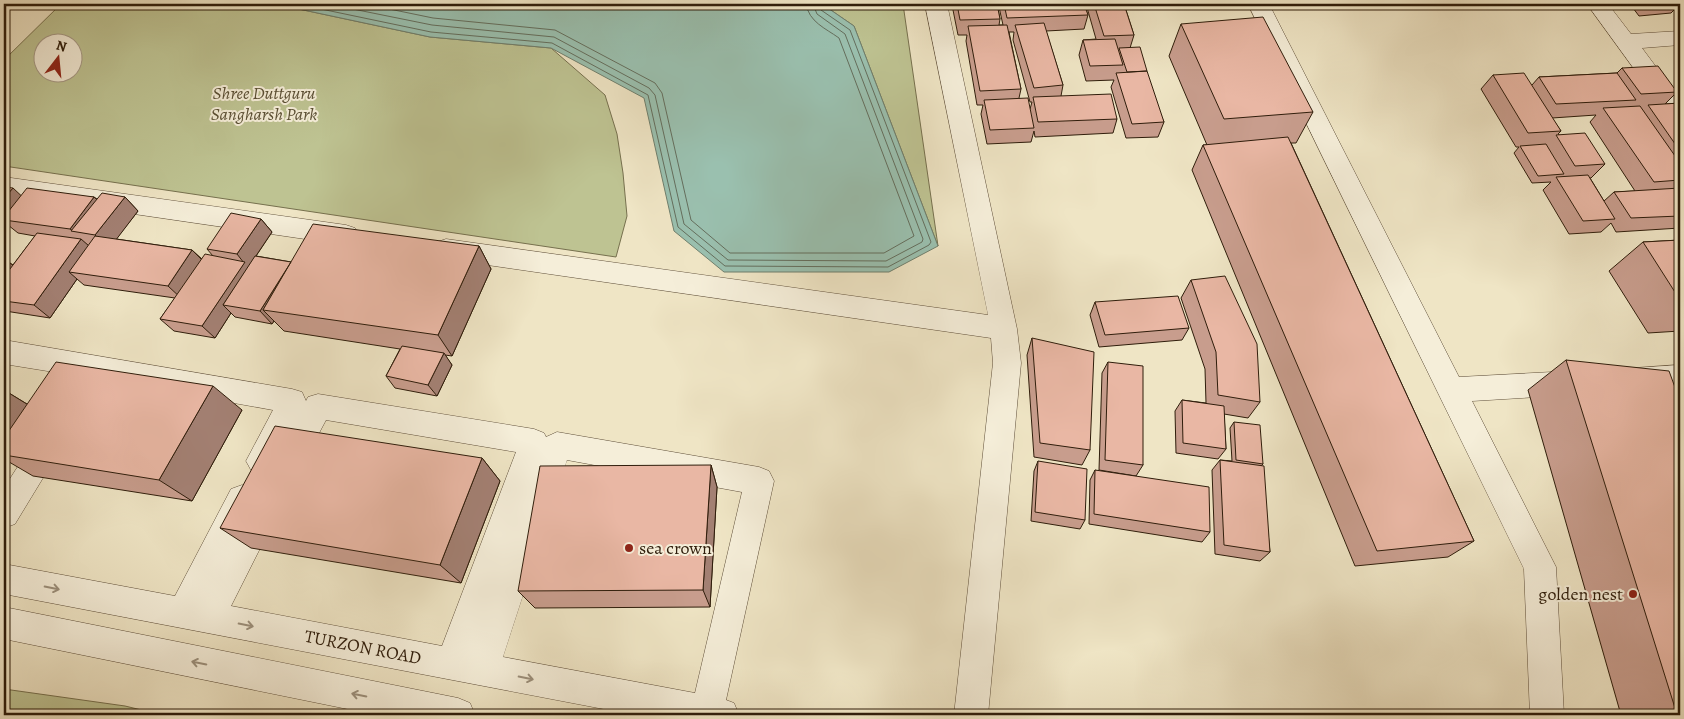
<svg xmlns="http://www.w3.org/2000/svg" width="1684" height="719" font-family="Alegreya,serif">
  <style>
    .green { fill: #bec392; stroke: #76704e; fill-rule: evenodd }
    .water { fill: #9ac0af; stroke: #6f7f6d }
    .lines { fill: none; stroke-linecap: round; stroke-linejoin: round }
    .shore { stroke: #646e5d; stroke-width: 1 }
    .minor-casing { stroke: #5f4f3a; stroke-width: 1 }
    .minor { fill: #f5eed9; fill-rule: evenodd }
    .wall { fill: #c89d8d; stroke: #2f1d0b; fill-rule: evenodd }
    .shaded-wall { fill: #a38073; stroke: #2f1d0b }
    .building { fill: #e9b7a4; stroke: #2f1d0b }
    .oneway { stroke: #9c907c }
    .poi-dot { fill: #8f2418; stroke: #f5eed9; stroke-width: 2 }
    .labels { text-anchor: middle; stroke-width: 4; stroke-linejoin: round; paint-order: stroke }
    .park-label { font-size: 18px; font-style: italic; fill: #5a4f34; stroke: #f5eed9 }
    .poi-label { font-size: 18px; fill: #2f1d0b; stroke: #f5eed9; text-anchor: start }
    .street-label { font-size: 18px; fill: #2f1d0b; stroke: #f5eed9 }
  </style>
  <rect width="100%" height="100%" fill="#efe5c5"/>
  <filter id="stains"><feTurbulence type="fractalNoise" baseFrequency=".004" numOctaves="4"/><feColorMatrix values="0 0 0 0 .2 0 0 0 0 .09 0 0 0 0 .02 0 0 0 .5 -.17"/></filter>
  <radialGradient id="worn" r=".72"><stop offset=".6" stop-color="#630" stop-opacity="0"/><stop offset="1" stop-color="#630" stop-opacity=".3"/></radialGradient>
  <path class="green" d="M61,4H286L294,8L430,37L551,48L605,95L617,134L623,173L627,216L616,257L4,166V60ZM42,42H72V72H42Z
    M822,4H903L938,246L854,26Z
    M4,689L125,706L162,715H4Z"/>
  <path class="water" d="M291,4H822L854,26L938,246L889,272H724L674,231L644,98L551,48L430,37L294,8Z"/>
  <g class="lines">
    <path class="shore" d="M297,4L431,32L552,43L648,95L678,227L725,266L888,267L929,245L931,242L850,30L821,10L820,4
      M328,4L432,25L554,37L649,88L655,95L684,224L728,260L886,261L922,242L923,239L845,34L817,14L813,4
      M365,4L433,18L555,30L655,83L662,93L691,220L730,253H884L914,236L839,38C825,28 809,22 806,4"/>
    <defs>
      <path id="minor" d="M925,4H947L1017,329L1021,363L988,715H954L993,363L991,338L446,259L437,256L433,249L437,242L446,239L988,315Z
        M1248,4H1269L1459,377L1571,371L1581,374L1585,383L1581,392L1571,395L1472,401L1556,567L1564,715H1530L1524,569Z
        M1587,4H1608L1631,34L1680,31V45L1642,48L1680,99V123L1672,121Z
        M4,177L346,225L355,228L359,235L355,242L346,245L4,195Z
        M4,340L292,389L302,392L306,401L308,397L318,394L534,429L544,433L546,437L557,432L759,467L769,471L774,481L726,700L734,703L739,715H635L4,594V564L175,596L231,489L242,485L253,489L257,500L264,497L275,501L279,511L231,606L442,646L516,452L326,420L298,473L288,477L278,473L274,465L271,470L261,474L251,470L246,461L273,410L105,380L88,408L78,411L68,408L65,398L62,397L58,388L66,374L4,364ZM567,460L742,492L695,693L503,657Z
        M1680,365V389L1634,392L1624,389L1620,380L1624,371L1634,368Z
        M50,428L60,432L64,441L60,450L15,524L4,528V488L40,432Z
        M4,607L458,698L470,703L475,715H377L4,639Z"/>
    </defs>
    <use href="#minor" class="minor-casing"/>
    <use href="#minor" class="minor"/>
  </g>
  <path class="wall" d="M954,4H997L1000,19L999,25H1003L999,7L1000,4H1084L1088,15L1084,29L1046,31L1063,85L1061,96L1117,119L1113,133L1035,137L1034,131L1031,142L987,144L981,114L983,105H977L966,41L967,35H958L953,10ZM1009,32H1014L1013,40L1030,102H1032L1030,109L1019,98L1021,89Z
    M1086,4H1124L1134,35L1130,48L1164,122L1158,137L1126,138L1111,87L1114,80L1086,81L1079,55L1083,40L1096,39Z
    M1630,4H1676L1678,6L1671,13L1639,16Z
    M1181,24L1313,112L1296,143H1291L1474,541L1448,557L1355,566L1192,170L1203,145H1207L1169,56Z
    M1622,68L1677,92L1665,104L1680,103V228L1616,232L1611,223L1601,232L1569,234L1543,190L1551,182L1532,183L1514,153L1519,147H1516L1481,89L1493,75L1532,85L1539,77L1617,73ZM1596,115L1590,122L1635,191L1614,192L1604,201L1590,178H1591L1605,164L1558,134L1561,131L1552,118Z
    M4,187L21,196L94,197L97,199L125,197L138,211L116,239L192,250L202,259L213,256L207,249L261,219L272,232L256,256L291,262L479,246L491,269L452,356L445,355L452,365L437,396L395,388L386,376L400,349L284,331L274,321L272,324L235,317L231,313L215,338L174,331L160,319L175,298L84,285L77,279L50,318L5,311H4V262L10,263L13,265L35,236L18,233L8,225L4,229Z
    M1680,240V331L1648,333L1609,271L1643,242Z
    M1191,280L1260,402L1248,418L1224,414L1226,449L1218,459L1176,453L1175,411L1182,400L1206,403L1205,369L1181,298Z
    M1095,302L1189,328L1182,340L1099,347L1090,315Z
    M1032,338L1090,450L1082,465L1034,457L1027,355Z
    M1566,360L1680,401V715H1621L1528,390Z
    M1108,362L1143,465L1136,476L1099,470L1102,373Z
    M4,390L27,404L242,410L192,501L33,476L4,459Z
    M1234,422L1263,464L1261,466L1270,552L1260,561L1215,554L1212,470L1220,460L1232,461L1230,428Z
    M482,458L500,481L461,583L251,548L220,528Z
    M1038,461L1085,520L1080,529L1031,521L1034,471Z
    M711,465L717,487L710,607L535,608L518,591Z
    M1095,470L1210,532L1202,542L1089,524L1090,480Z"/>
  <path class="shaded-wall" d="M13,188L28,202L4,220V198Z
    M94,197L108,210L73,231L70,229Z
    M125,197L138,211L109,249L95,235Z
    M261,219L272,232L223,305L231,313L215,338L202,326L244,263L237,254Z
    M4,221L8,225L4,229Z
    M81,239L96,252L69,272L77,279L50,318L34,305Z
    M479,246L491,269L452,356L438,335Z
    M192,250L205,263L182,299L168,286Z
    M10,263L26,276L4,301V271Z
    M291,263L263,310L274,321L272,324L260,311Z
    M444,353L452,365L437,396L428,385Z
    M213,386L242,410L192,501L159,480Z
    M4,390L30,406L4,445Z
    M482,458L500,481L461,583L440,565Z
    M711,465L717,487L710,607L703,590Z"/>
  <path class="building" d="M957,4H997L1000,19L960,20Z
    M1004,4H1084L1088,15L1007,18Z
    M1094,4H1124L1134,35L1104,36Z
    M1643,4H1676L1678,6L1646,8Z
    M1263,17L1313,112L1224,119L1181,24Z
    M1044,23L1063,85L1034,88L1015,25Z
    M1007,25L1021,89L980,91L968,26Z
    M1115,39L1123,65L1090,66L1083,40Z
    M1140,47L1147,71L1127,72L1119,48Z
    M1658,66L1677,92L1641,94L1622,68Z
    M1147,71L1164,122L1132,124L1116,73Z
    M1524,73L1561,131L1528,133L1493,75Z
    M1617,73L1636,100L1556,104L1539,77Z
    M1111,94L1117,119L1038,122L1033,97Z
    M1028,98L1034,128L990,130L984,100Z
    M1680,103V151L1648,105Z
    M1640,106L1680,163V180L1654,182L1603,108Z
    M1585,133L1605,164L1575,166L1556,135Z
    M1288,137L1474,541L1377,551L1203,145Z
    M1546,144L1564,174L1538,176L1520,146Z
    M1588,175L1615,219L1583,221L1556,177Z
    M4,187L13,188L4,198Z
    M27,188L94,197L70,229L4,220V217Z
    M1680,188V216L1631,218L1614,192Z
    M102,193L125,197L95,235L71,231Z
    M231,213L261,219L237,254L207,249Z
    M313,224L479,246L438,335L263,310Z
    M37,233L81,239L34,305L4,301V277Z
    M95,236L192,250L168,286L69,272Z
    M1680,240V300L1643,242Z
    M205,254L245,262L202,326L160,319Z
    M255,256L291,262L260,311L223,305Z
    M4,262L10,263L4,271Z
    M1225,276L1257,344L1260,402L1218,395L1216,352L1191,280Z
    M1178,296L1189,328L1105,335L1095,302Z
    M1032,338L1094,352L1090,450L1040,443Z
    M402,346L444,353L428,385L386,376Z
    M1566,360L1669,371L1680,401V708H1675Z
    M56,362L213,386L159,480L4,455V438Z
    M1108,362L1143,366V465L1105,460Z
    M1182,400L1224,406L1226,449L1183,443Z
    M1234,422L1260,425L1263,464L1236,460Z
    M275,426L482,458L440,565L220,528Z
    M1220,460L1264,466L1270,552L1224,545Z
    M1038,461L1087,469L1085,520L1035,512Z
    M711,465L703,590L518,591L540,466Z
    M1095,470L1209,487L1210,532L1094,514Z"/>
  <defs><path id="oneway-shaft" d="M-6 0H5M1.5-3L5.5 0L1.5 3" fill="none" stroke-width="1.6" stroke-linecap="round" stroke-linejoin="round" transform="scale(1.25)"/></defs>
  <g class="oneway">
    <use href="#oneway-shaft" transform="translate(52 588) rotate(11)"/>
    <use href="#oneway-shaft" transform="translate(246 625) rotate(11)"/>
    <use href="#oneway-shaft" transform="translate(199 663) rotate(-169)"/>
    <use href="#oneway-shaft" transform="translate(526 678) rotate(11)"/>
    <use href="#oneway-shaft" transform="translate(359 695) rotate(-169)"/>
  </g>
  <g class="poi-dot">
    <circle cx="629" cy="548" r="5"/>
    <circle cx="1633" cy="594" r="5"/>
  </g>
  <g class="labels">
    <g class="park-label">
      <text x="264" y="99">Shree Duttguru<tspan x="264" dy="21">Sangharsh Park</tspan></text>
    </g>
    <g class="poi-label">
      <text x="639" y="554">sea crown</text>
      <text x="1623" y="600" text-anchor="end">golden nest</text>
    </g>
    <g class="street-label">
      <text transform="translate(363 647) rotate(11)" y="6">TURZON ROAD</text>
    </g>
  </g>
  <rect width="1684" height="719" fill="none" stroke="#efe5c5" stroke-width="20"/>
  <rect x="5" y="5" width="1674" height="709" fill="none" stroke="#2f1d0b" stroke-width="2.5"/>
  <rect x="10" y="10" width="1664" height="699" fill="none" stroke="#2f1d0b"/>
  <g transform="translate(58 58) rotate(16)"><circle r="24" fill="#f5eed9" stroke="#a69a87"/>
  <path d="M0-4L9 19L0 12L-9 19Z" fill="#8f2418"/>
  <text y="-8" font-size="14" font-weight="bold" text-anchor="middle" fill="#2f1d0b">N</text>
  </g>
  <rect width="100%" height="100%" filter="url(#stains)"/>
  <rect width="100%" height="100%" fill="url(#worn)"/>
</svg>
